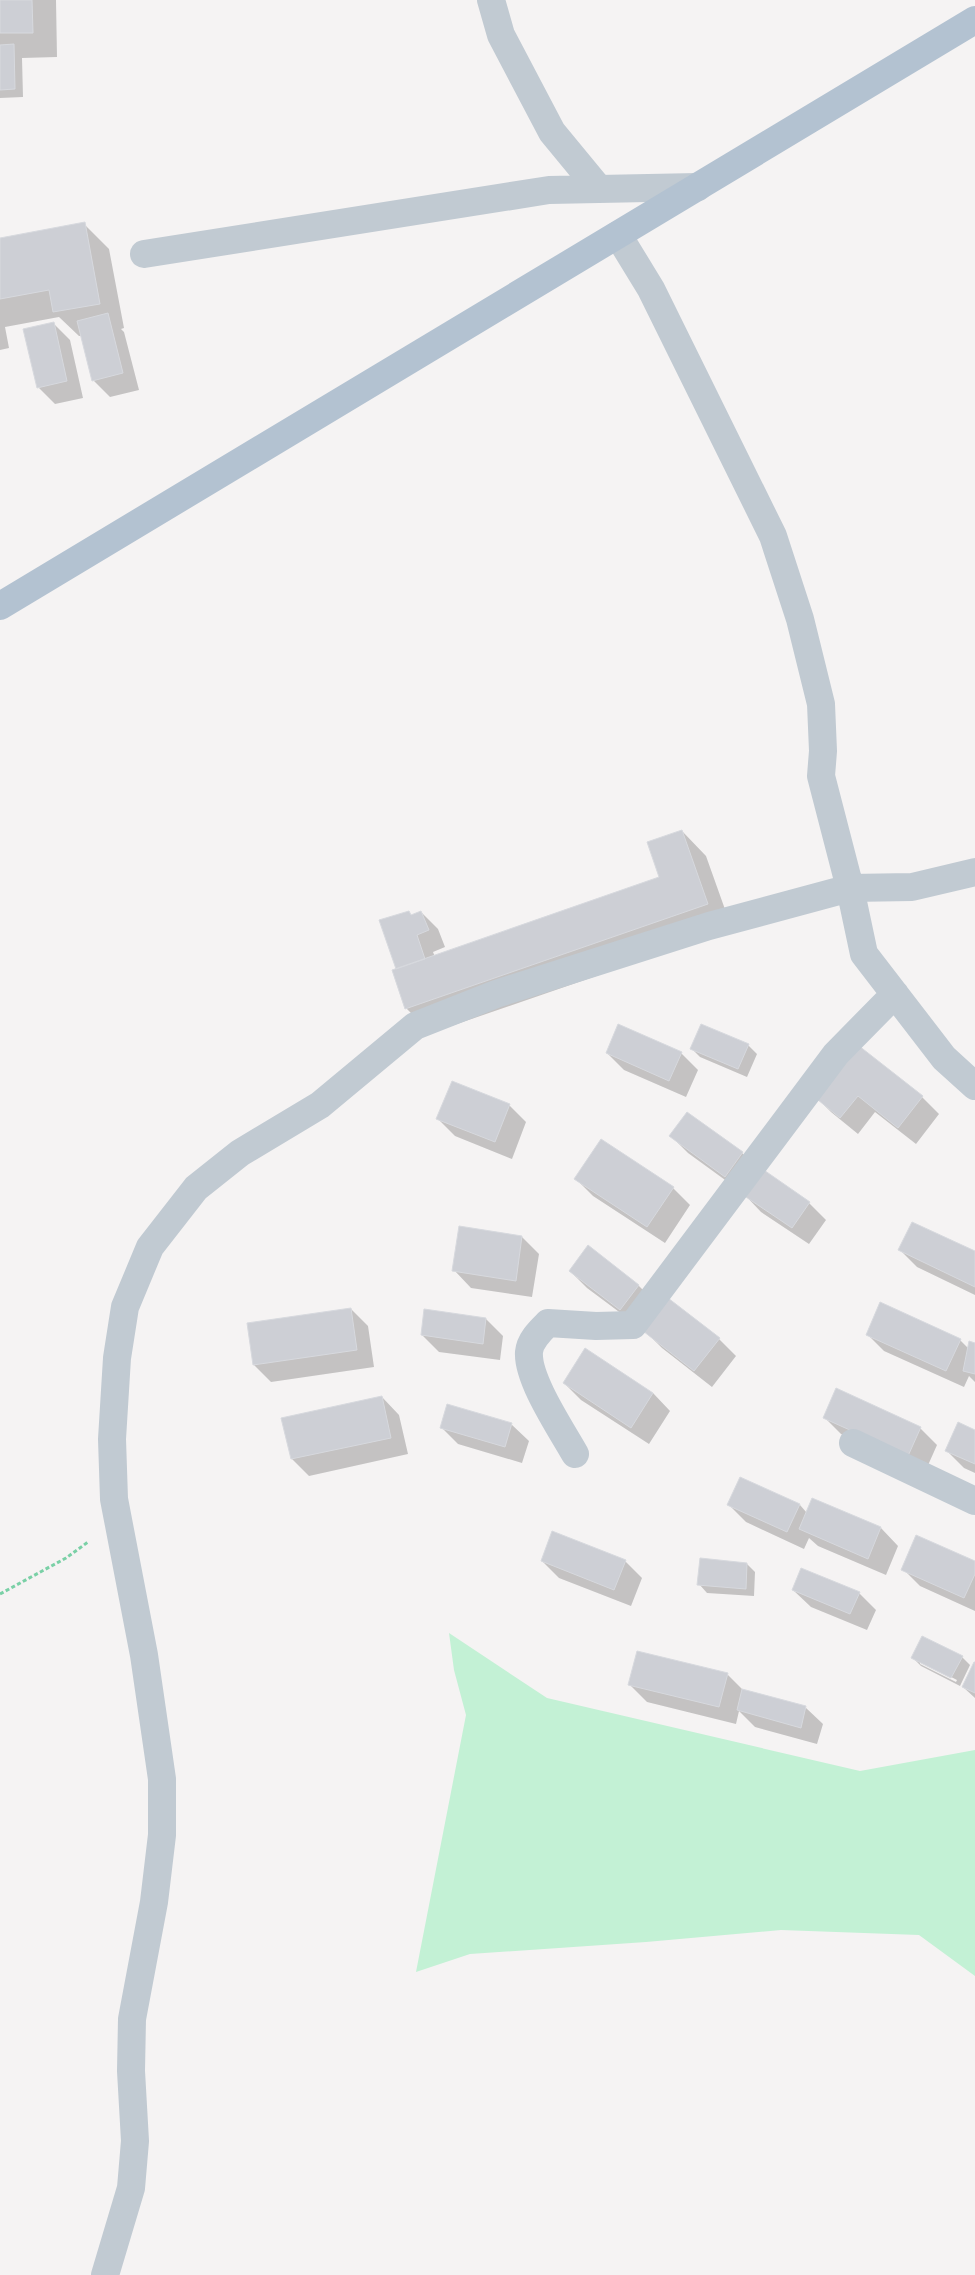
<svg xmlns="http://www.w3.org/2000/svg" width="975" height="2275" font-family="'Space Grotesk',sans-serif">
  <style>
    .green { fill: #c3f1d5 }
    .shadow { fill: #0003; fill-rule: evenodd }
    .building { fill: #cdcfd5; stroke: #d7d9de }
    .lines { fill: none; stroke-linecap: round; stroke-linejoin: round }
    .path { stroke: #7ad0a6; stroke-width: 3; stroke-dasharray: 4 2.5; stroke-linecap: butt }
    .minor { stroke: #c1cad2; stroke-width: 28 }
    .major { stroke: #b3c2d1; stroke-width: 28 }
  </style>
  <rect width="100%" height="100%" fill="#f5f3f3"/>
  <path class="green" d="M449,1633L547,1698L860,1771L975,1750V1976L919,1935L781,1930L646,1942L470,1954L416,1972L466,1715L454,1670Z"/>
  <path class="shadow" d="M0,0H56L57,57L22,58L23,97L0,98Z
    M84,224L109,249L124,328L121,329L124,332L139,390L110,397L93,380L82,336H79L59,317L5,327L9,348L0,350V239Z
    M53,323L70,340L83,398L55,404L38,387Z
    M682,831L706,856L732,929L431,1033L406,1008L398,970L408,912L412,916L421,912L438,929L445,947L433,952L435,957L661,878Z
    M854,1044L922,1097L939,1114L916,1144L875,1112L858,1134L831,1112L814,1095Z
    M748,1045L757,1054L747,1077L700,1057L692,1049Z
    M607,1053H681L698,1070L686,1097L624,1070Z
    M509,1105L526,1122L512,1159L455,1136L438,1119Z
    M671,1136L742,1153L761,1171L809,1203L826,1220L809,1244L761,1212L743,1193L688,1153Z
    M576,1179L673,1188L690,1205L665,1243L593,1196Z
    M522,1237L539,1254L532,1297L471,1288L454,1270Z
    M588,1247L639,1286L656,1303L638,1326L587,1288L570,1271Z
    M900,1250L975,1253V1295L917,1267Z
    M351,1309L368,1326L374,1367L271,1382L254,1365Z
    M486,1319L503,1336L500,1360L439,1352L422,1335Z
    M645,1331L719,1339L736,1356L712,1387L662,1348Z
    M867,1334L960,1340L969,1349L975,1344V1382L969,1376L964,1387L884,1351Z
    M564,1383L653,1393L670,1411L649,1444L581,1400Z
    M382,1397L399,1415L408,1454L309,1476L292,1459L283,1419Z
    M824,1417L920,1428L937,1445L925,1472L841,1434Z
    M511,1424L529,1441L522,1463L458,1444L441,1427Z
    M975,1431V1473L964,1468L947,1451Z
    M813,1499L881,1528L898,1546L886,1575L818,1546L809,1538L804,1549L746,1522L729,1505H800L807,1513Z
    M542,1561H625L642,1578L631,1606L559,1578Z
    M975,1562V1611L920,1586L903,1569Z
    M747,1564L755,1572L754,1596L707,1593L699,1584Z
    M793,1590L859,1593L876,1610L867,1630L811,1607Z
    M912,1657H962L970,1665L960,1686L921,1666ZM920,1661L957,1680L956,1682L920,1664Z
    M975,1663V1698L963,1687Z
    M727,1674L744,1691L805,1707L823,1724L817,1744L755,1727L739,1711L736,1724L647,1702L630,1685Z"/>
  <path class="building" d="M0,0H32L33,33H0Z
    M14,44L15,89L0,90V45Z
    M85,222L100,304L53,312L49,290L0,299V238Z
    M108,313L123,373L92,381L77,321Z
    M54,322L67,381L37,388L23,329Z
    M682,830L708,904L405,1009L392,970L659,877L647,842Z
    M409,911L411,915L421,911L429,930L417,935L425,959L396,969L379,920Z
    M618,1024L682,1052L669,1081L606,1053Z
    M701,1024L749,1044L738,1069L690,1049Z
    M854,1042L923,1096L898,1128L858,1096L840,1118L812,1095Z
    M452,1081L510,1104L495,1142L436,1119Z
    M687,1112L743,1152L725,1177L669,1136Z
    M601,1139L674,1187L647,1227L574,1179Z
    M761,1168L810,1202L792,1228L743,1195Z
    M912,1222L975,1251V1287L898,1250Z
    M459,1226L522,1236L516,1281L452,1271Z
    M588,1245L639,1285L620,1310L569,1271Z
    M668,1298L720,1338L694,1371L643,1331Z
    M880,1302L961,1339L946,1371L866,1335Z
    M351,1308L357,1350L253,1365L247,1323Z
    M424,1309L486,1318L483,1344L421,1335Z
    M969,1341L975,1343V1374L963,1371Z
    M585,1348L653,1393L631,1428L563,1383Z
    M836,1388L921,1427L908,1456L823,1418Z
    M382,1396L391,1438L291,1459L281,1418Z
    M447,1404L512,1423L505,1447L440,1428Z
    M958,1422L975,1430V1464L945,1451Z
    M740,1477L800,1504L787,1532L727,1505Z
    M812,1498L881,1527L868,1559L799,1529Z
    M552,1531L626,1560L614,1590L541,1561Z
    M916,1535L975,1561V1574L964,1598L901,1570Z
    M700,1558L747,1563L746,1589L697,1585Z
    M801,1568L860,1592L850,1614L792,1590Z
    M922,1636L963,1656L951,1678L911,1658Z
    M637,1651L728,1673L719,1707L628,1685Z
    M974,1662H975V1693L962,1687Z
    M742,1689L806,1706L801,1728L737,1710Z"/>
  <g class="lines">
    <path class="path" d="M0,1594L66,1558L88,1542"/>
    <path class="minor" d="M491,0L501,35L552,132L599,189
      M618,235L651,289L773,536L800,619L821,704L823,751L821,776L850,888L864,954L944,1058L975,1086
      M144,254L549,190L698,187
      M853,1443L975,1501
      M575,1454C561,1429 527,1379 529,1352C530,1340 541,1330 548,1323L596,1326L633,1325L836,1054L895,994
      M105,2275L131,2188L135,2141L131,2071L132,2019L154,1902L162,1835V1779L144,1655L114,1499L112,1439L117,1358L125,1307L150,1247L196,1188L240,1153L320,1105L415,1026L496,994L709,926L850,888L912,887L975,872"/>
    <path class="major" d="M0,606L975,20"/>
  </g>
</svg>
